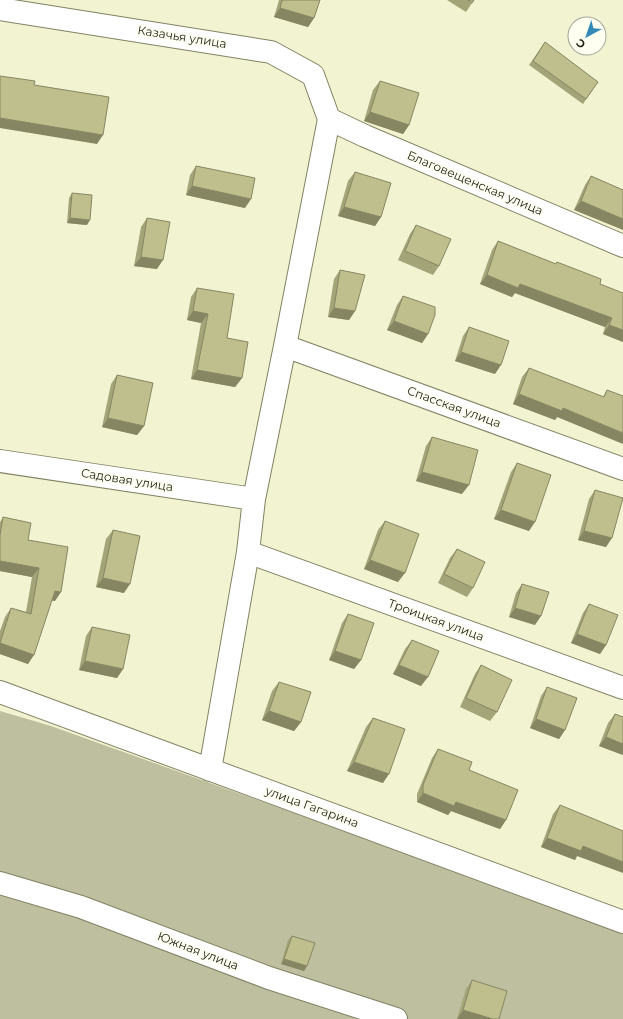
<svg xmlns="http://www.w3.org/2000/svg" width="623" height="1019" font-family="Montserrat,sans-serif">
  <style>
    .green { fill: #bebf9f }
    .lines { fill: none; stroke-linecap: round; stroke-linejoin: round }
    .minor-casing { stroke: #818263; stroke-width: 24 }
    .minor { stroke: #fff; stroke-width: 22 }
    .wall { fill: #a4a479 }
    .shaded-wall { fill: #868663 }
    .building { fill: #bfbf8d; stroke: #868663 }
    .labels { text-anchor: middle; stroke-width: 3.5; stroke-linejoin: round; paint-order: stroke }
    .street-label { font-size: 12px; fill: #1e1e12; stroke: #fefff1 }
  </style>
  <rect width="100%" height="100%" fill="#f2f3d1"/>
  <path class="green" d="M0,711L51,726L623,931V1019H0Z"/>
  <g class="lines">
    <defs>
      <path id="minor" d="M0,9L271,52L313,75L329,119
        M329,119L365,136L623,246
        M285,346L623,469
        M0,461L254,499
        M248,552L623,688
        M0,692L623,922
        M210,770L248,552L254,499L285,346L329,119
        M0,883L81,907L269,978L396,1019"/>
    </defs>
    <use href="#minor" class="minor-casing"/>
    <use href="#minor" class="minor"/>
  </g>
  <path class="wall" d="M279,0H320L314,18L308,27L274,17Z
    M447,0H474L466,12Z
    M545,42L598,82L583,104L529,65Z
    M380,81L409,125L403,134L364,121L373,90Z
    M196,166L245,208L186,195L190,175Z
    M355,172L381,217L375,226L338,216L348,181Z
    M591,176L623,190L574,210L585,185Z
    M72,193L87,225L67,223L69,198Z
    M147,218L157,269L134,266L141,227Z
    M416,225L439,266L433,275L398,260L410,234Z
    M498,241L555,264L557,262L600,284L623,342L603,334L605,327L515,293L512,297L480,284L492,250Z
    M340,270L355,311L349,320L328,317L334,279Z
    M197,288L227,338L242,378L235,387L191,379L201,323L187,320L191,297Z
    M403,296L428,334L422,343L387,330L397,305Z
    M469,327L495,374L455,361L463,336Z
    M529,368L603,397L607,390L623,396L557,417L555,420L513,404L522,377Z
    M117,375L144,426L137,435L102,427L111,384Z
    M432,437L462,494L416,481L426,446Z
    M517,463L529,531L494,519L511,472Z
    M595,490L606,547L578,540L589,499Z
    M3,517L28,540L55,601L52,600L28,664L0,654V631L5,617L11,608L26,612L32,577L0,571V522Z
    M385,521L398,582L364,569L378,530Z
    M113,530L124,593L96,587L106,539Z
    M457,549L473,588L467,597L438,583L450,558Z
    M522,584L535,625L509,617L516,593Z
    M589,604L606,645L600,654L571,643L583,613Z
    M348,614L361,660L354,669L329,660L342,623Z
    M92,627L123,669L117,678L79,670L86,636Z
    M412,640L421,686L393,674L405,649Z
    M481,665L497,712L490,721L460,707L475,674Z
    M279,682L301,722L294,731L262,720L272,691Z
    M547,687L565,730L559,739L530,728L541,696Z
    M615,714L623,717V755L599,746L608,723Z
    M373,718L383,783L347,771L366,727Z
    M438,749L469,770L506,820L500,829L451,811L448,815L417,802V794L432,758Z
    M560,805L577,856L575,860L541,847L553,814Z
    M292,936L307,966L304,971L281,964L288,940Z
    M472,980L499,1019H457L466,989Z"/>
  <path class="shaded-wall" d="M280,8L314,18L308,27L274,17Z
    M370,112L409,125L403,134L364,121Z
    M0,118L103,135L97,144L0,128Z
    M192,186L251,199L245,208L186,195Z
    M581,201L623,219V230L574,210Z
    M344,207L381,217L375,226L338,216Z
    M70,218L90,220L87,225L67,223Z
    M141,257L163,260L157,269L134,266Z
    M487,275L520,284L612,318L605,327L515,293L512,297L480,284Z
    M334,308L355,311L349,320L328,317Z
    M193,311L208,314L201,323L187,320Z
    M394,321L428,334L422,343L387,330Z
    M609,325L623,330V342L603,334Z
    M461,352L501,365L495,374L455,361Z
    M197,370L242,378L235,387L191,379Z
    M519,394L563,408L623,433V444L557,417L555,420L513,404Z
    M108,418L144,426L137,435L102,427Z
    M422,472L469,485L462,494L416,481Z
    M501,510L535,522L529,531L494,519Z
    M584,531L612,538L606,547L578,540Z
    M370,560L405,573L398,582L364,569Z
    M0,561L39,568L32,577L0,571Z
    M103,578L130,584L124,593L96,587Z
    M55,591L61,592L55,601L48,600Z
    M515,608L541,616L535,625L509,617Z
    M577,634L606,645L600,654L571,643Z
    M0,643L34,655L28,664L0,654Z
    M335,651L361,660L354,669L329,660Z
    M85,661L123,669L117,678L79,670Z
    M399,665L428,677L421,686L393,674Z
    M269,711L301,722L294,731L262,720Z
    M536,719L565,730L559,739L530,728Z
    M606,737L623,744V755L599,746Z
    M354,762L389,774L383,783L347,771Z
    M423,793L456,802L506,820L500,829L451,811L448,815L417,802Z
    M547,838L583,846L623,862V873L577,856L575,860L541,847Z
    M284,959L307,966L304,971L281,964Z
    M463,1010L493,1019H457Z"/>
  <path class="building" d="M282,0H320L314,18L280,8Z
    M468,0H474L472,3Z
    M545,42L598,82L586,99L533,61Z
    M0,76L35,81L34,85L109,97L103,135L0,118Z
    M380,81L419,93L409,125L370,112Z
    M196,166L255,178L251,199L192,186Z
    M355,172L391,183L381,217L344,207Z
    M591,176L623,190V219L581,201Z
    M72,193L92,195L90,220L70,218Z
    M147,218L170,222L163,260L141,257Z
    M416,225L451,239L439,266L405,251Z
    M498,241L556,264L557,262L601,279L600,284L623,293V330L609,325L612,318L520,284L518,288L487,275Z
    M340,270L365,275L355,311L334,308Z
    M197,288L234,294L227,338L248,342L242,378L197,370L208,314L193,311Z
    M403,296L435,307V315L428,334L394,321Z
    M469,327L509,341L501,365L461,352Z
    M529,368L604,397L607,390L623,396V433L563,408L562,411L519,394Z
    M117,375L153,383L144,426L108,418Z
    M432,437L478,450L469,485L422,472Z
    M517,463L551,475L535,522L501,510Z
    M595,490L623,498L612,538L584,531Z
    M3,517L31,523L28,540L68,547L61,592L55,591L34,655L0,643L11,608L31,614L39,568L0,561V535Z
    M385,521L419,534L405,573L370,560Z
    M113,530L140,536L130,584L103,578Z
    M457,549L485,562L473,588L444,574Z
    M522,584L549,592L541,616L515,608Z
    M589,604L618,615L606,645L577,634Z
    M348,614L374,623L361,660L335,651Z
    M92,627L130,635L123,669L85,661Z
    M412,640L439,651L428,677L399,665Z
    M481,665L512,680L497,712L466,698Z
    M279,682L311,692L301,722L269,711Z
    M547,687L577,698L565,730L536,719Z
    M615,714L623,717V744L606,737Z
    M373,718L405,729L389,774L354,762Z
    M438,749L472,762L469,770L518,790L506,820L456,802L454,806L423,793V785Z
    M560,805L623,831V862L583,846L581,851L547,838Z
    M292,936L315,943L307,966L284,959Z
    M472,980L507,991L499,1019H493L463,1010Z"/>
  <g class="labels">
    <g class="street-label">
      <text transform="translate(182 37) rotate(9)" y="4">Казачья улица</text>
      <text transform="translate(475 183) rotate(23)" y="4">Благовещенская улица</text>
      <text transform="translate(454 407) rotate(20)" y="4">Спасская улица</text>
      <text transform="translate(127 480) rotate(9)" y="4">Садовая улица</text>
      <text transform="translate(436 620) rotate(20)" y="4">Троицкая улица</text>
      <text transform="translate(312 807) rotate(20)" y="4">улица Гагарина</text>
      <text transform="translate(198 951) rotate(21)" y="4">Южная улица</text>
    </g>
  </g>
  <g transform="translate(587 36) rotate(220)"><circle r="19" fill="#fefff1" stroke="#a4a598"/>
  <path d="M0-3L7 15L0 10L-7 15Z" fill="#3389b8"/>
  <text y="-6" font-size="11" font-weight="bold" text-anchor="middle" fill="#1e1e12">С</text>
  </g>
</svg>
